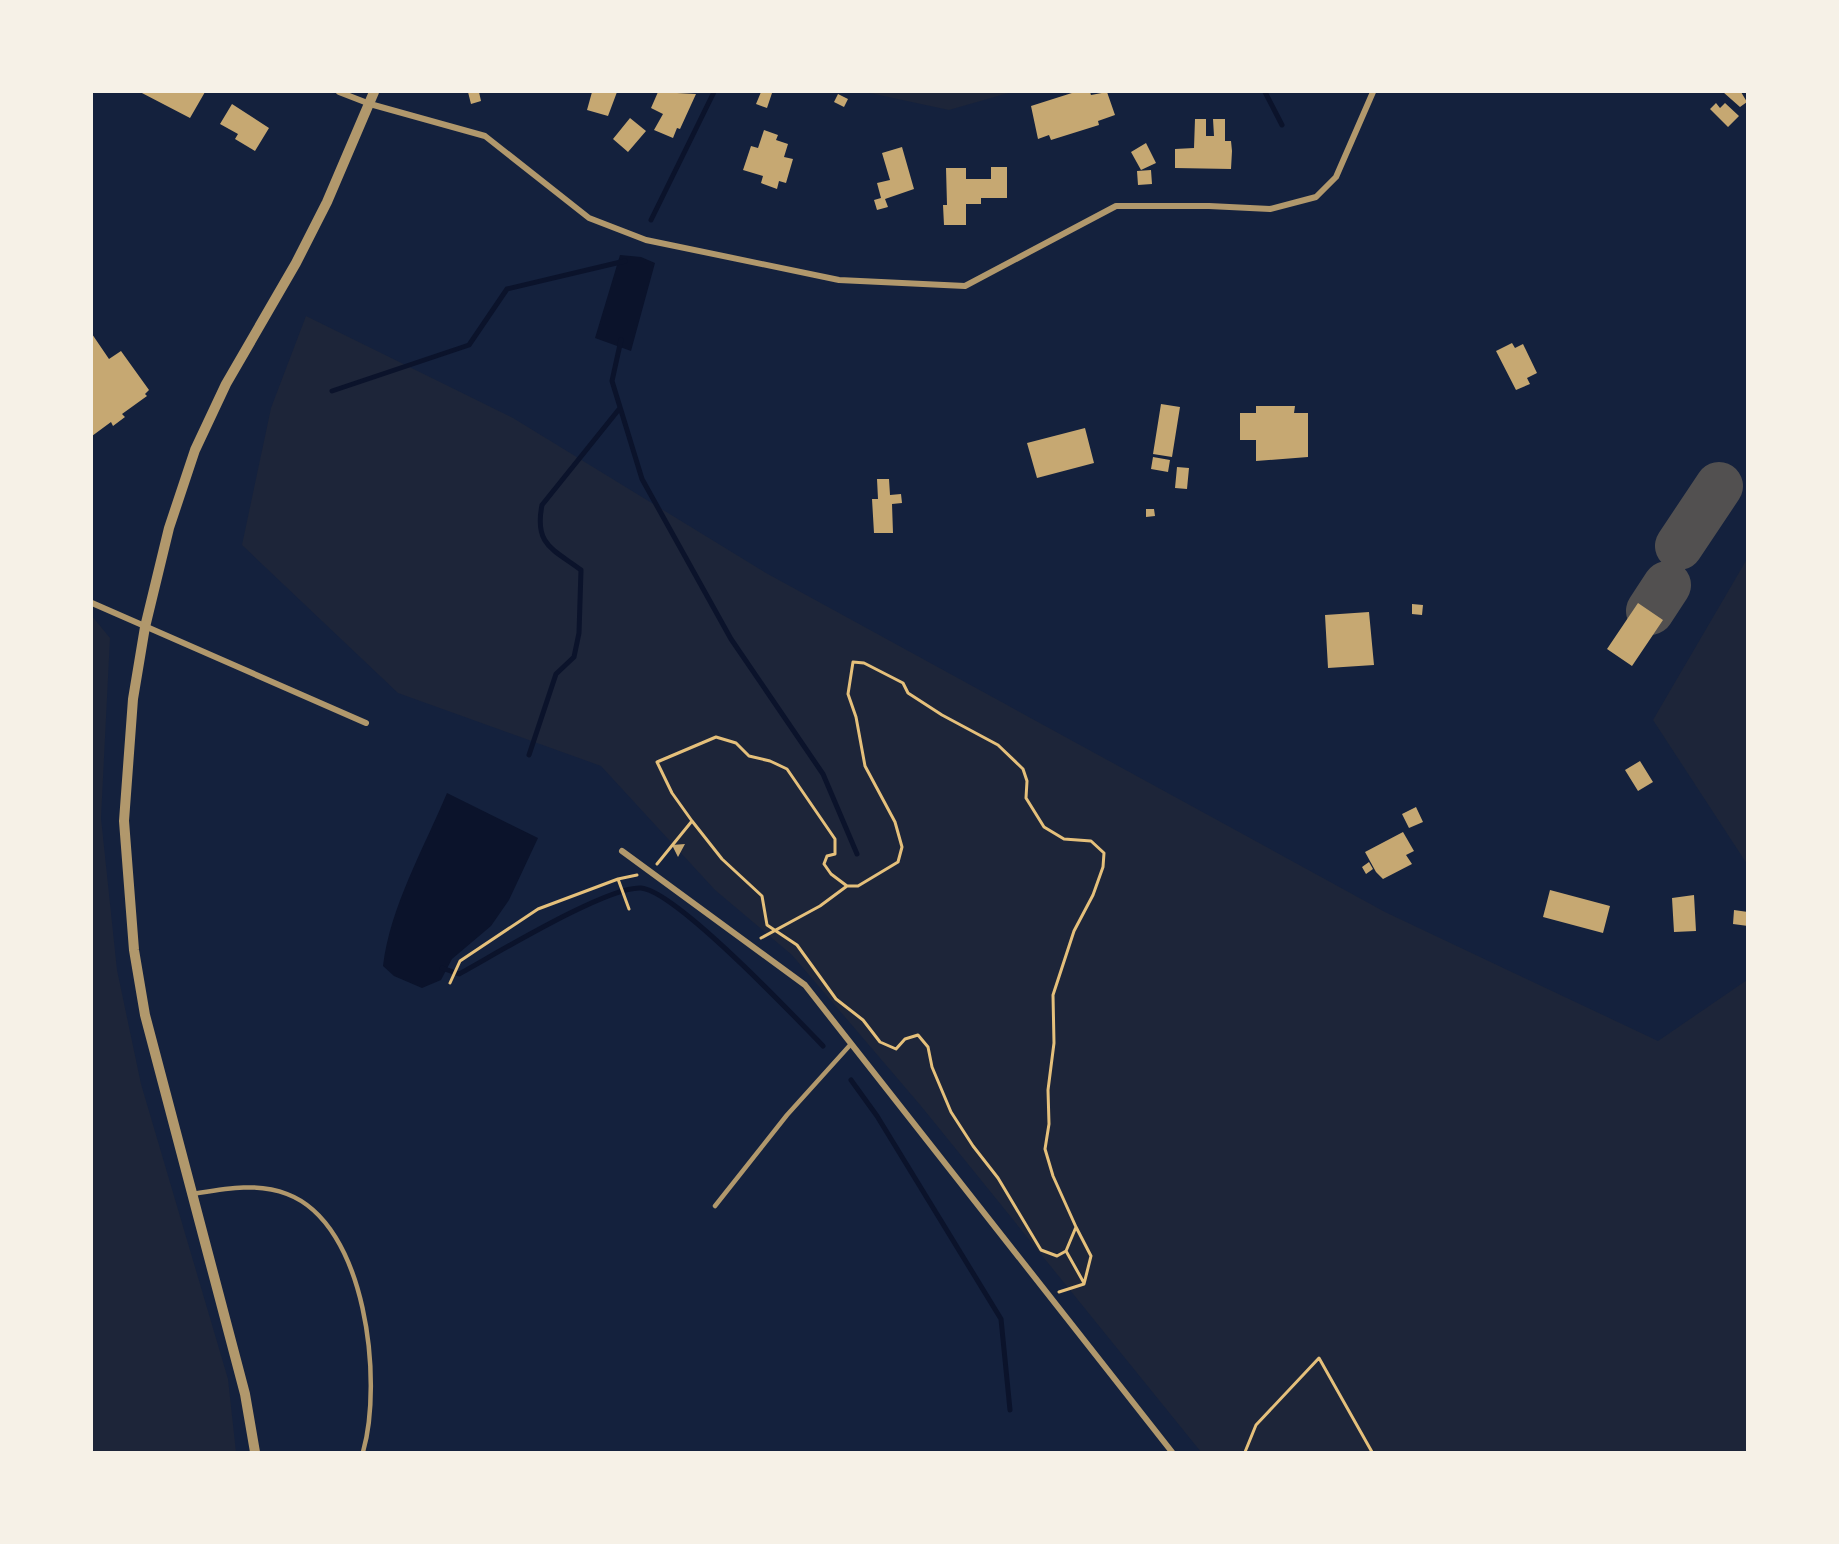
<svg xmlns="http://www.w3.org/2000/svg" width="1839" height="1544" font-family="'Fira Sans Condensed',sans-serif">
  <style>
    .green { fill: #1d2539 }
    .water { fill: #0b132b }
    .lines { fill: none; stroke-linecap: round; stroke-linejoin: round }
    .stream { stroke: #0b132b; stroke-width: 5 }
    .taxiway { stroke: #525050; stroke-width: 48 }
    .building { fill: #c6a872 }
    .path { stroke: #e5c07b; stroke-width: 3 }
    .service { stroke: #b1986c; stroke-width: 4.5 }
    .minor { stroke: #b1986c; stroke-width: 6 }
    .tertiary { stroke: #b1986c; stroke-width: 10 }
  </style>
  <rect width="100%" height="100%" fill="#14213d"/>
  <path class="green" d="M865,92H1012L949,110Z
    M306,316L513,418L766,573L1385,912L1658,1041L1747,980V1452H1201L921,1106L792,955L715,890L601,766L398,693L242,545L271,408Z
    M1747,559V864L1653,720Z
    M92,616L110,638L101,818L117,970L141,1084L228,1379L236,1452H92Z"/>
  <path class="water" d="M620,255L641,257L655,263L631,351L595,338Z
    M447,793L538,838L509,900L491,926L452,959L441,980L422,988L394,976L383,966C390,907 424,848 447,793Z"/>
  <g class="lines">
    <path class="stream" d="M1265,92L1282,125
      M651,220L714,92
      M621,340L612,381L642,479L731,639L823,774L857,854
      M332,391L469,345L507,289L625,261
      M529,755L556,674L574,657L579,633L581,570C553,549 534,545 542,505L620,408
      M442,968L459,974C494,955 607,886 641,888C676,891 794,1016 823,1046
      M851,1080L877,1116L1001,1319L1010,1410"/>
    <path class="taxiway" d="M1679,546L1719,486
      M1650,611L1667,585"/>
  </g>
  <path class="building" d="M140,92H205L190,118Z
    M468,92H479L481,101L471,104Z
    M592,92H617L608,116L587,110Z
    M658,92L696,94L680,129L677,128L673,138L654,130L663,114L651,108Z
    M761,92L772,93L767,108L756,104Z
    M1075,92H1090L1091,95L1107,92L1115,115L1098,121L1099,125L1051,140L1049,135L1038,139L1031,106Z
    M1723,92H1741L1747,102L1740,107Z
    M838,94L848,99L844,107L834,102Z
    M1716,103L1720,108L1725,103L1739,116L1728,127L1710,109Z
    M232,104L269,128L255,151L235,139L238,134L220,124Z
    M630,118L646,131L628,152L613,139Z
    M1195,119H1206V136H1214L1213,119H1225V141H1231L1232,151L1231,169L1175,168V149L1194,148Z
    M764,130L778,135L776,140L788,144L784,157L793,159L786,183L779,181L777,189L761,183L763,176L743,170L751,146L758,148Z
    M1146,143L1156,163L1141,170L1131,152Z
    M902,147L914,189L885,199L888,207L877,210L874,200L881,198L877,183L890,180L882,153Z
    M991,167H1007V198H981V204H966V225H944L943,205H947L946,168H966V179H991Z
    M1151,170L1152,184L1138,185L1137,171Z
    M92,334L109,359L121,351L149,390L145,394L147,396L122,414L125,417L113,426L111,422L92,436Z
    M1512,343L1515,348L1523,344L1537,373L1527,378L1530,384L1516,390L1496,351Z
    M1161,404L1180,407L1172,457L1153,454Z
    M1256,406H1295L1294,413H1308V457L1256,461V440H1240V413H1256Z
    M1085,428L1094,463L1037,478L1027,443Z
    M1153,457L1170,460L1168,472L1151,469Z
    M1177,467L1189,468L1187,489L1175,488Z
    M877,479H889L890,495L901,494L902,503L892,504L893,533H874L872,499H878Z
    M1146,509H1154L1155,516L1146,517Z
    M1638,603L1663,620L1632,666L1607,649Z
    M1412,604L1423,605L1422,615L1412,614Z
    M1369,612L1374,665L1328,668L1325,615Z
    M1640,761L1653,782L1638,791L1625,770Z
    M1416,807L1423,822L1409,828L1402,814Z
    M1403,832L1414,851L1406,855L1412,864L1383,879L1376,872L1365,852Z
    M685,844L678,857L672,845Z
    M1369,862L1373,869L1366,874L1362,867Z
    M1550,890L1610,906L1603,933L1543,917Z
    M1694,895L1696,931L1674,932L1672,898Z
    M1734,910L1748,912V926L1733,924Z"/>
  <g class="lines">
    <path class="path" d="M853,662L864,663L903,683L908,693L942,715L998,745L1023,769L1027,781L1026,798L1044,827L1064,839L1091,841L1104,853L1103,867L1093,895L1074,931L1053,995L1054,1043L1048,1090L1049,1124L1045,1149L1053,1176L1076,1227L1066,1251L1057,1256L1041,1250L998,1178L973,1146L951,1112L932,1067L928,1047L918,1035L905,1039L896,1049L880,1042L863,1020L836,999L797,945L767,925L762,896L722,859L692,821L672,793L657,762L716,737L736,743L749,756L770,761L787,769L835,839V854L827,856L824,864L831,874L847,886H858L898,862L902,847L895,822L865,766L856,717L848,694Z
      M657,864L692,821
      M618,879L629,909
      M761,938L820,906L847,886
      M450,983L460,961L538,909L618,879L637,875
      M1066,1251L1084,1283
      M1059,1292L1084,1284L1091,1256L1076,1227
      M1245,1452L1256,1425L1319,1358L1372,1452"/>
    <path class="service" d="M192,1194C223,1189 256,1182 287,1194C367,1224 383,1382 363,1452
      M715,1206L787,1115L851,1044"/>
    <path class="minor" d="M339,92L370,104L485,136L589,218L646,240L839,280L965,286L1116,206H1209L1270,209L1316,197L1336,177L1373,92
      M92,603L366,723
      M622,851L805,985L1172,1452"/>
    <path class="tertiary" d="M255,1452L245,1394L145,1015L134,950L124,821L133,699L145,627L169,528L195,450L226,384L296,263L327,202L374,92"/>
  </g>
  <rect width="1839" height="1544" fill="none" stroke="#f6f1e7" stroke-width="186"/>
</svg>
